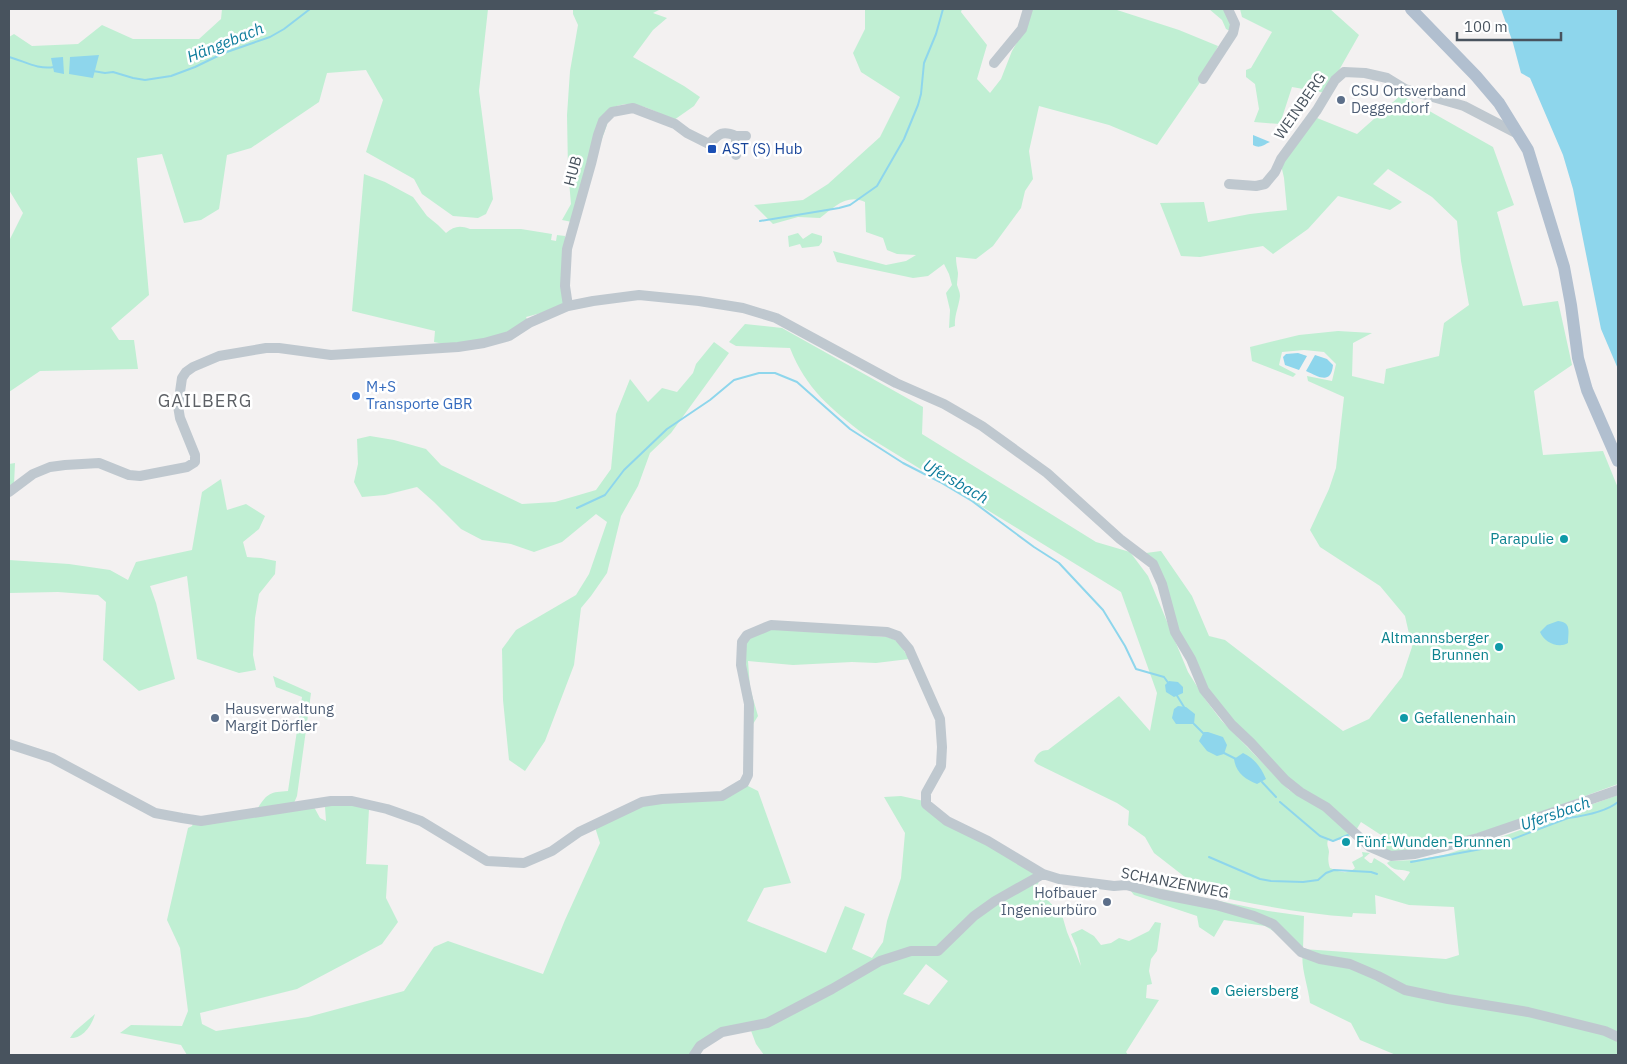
<svg xmlns="http://www.w3.org/2000/svg" width="1627" height="1064" font-family="'IBM Plex Sans',sans-serif">
  <style>
    .green { fill: #c0efd3; fill-rule: evenodd }
    .water { fill: #8ed6ec }
    .lines { fill: none; stroke-linecap: round; stroke-linejoin: round }
    .stream { stroke: #8ed6ec; stroke-width: 2 }
    .minor { stroke: #bfc8cf; stroke-width: 10 }
    .major { stroke: #b1bfcf; stroke-width: 12 }
    .service-dot { fill: #5c6f8a; stroke: #fff; stroke-width: 2 }
    .transit-dot { fill: #1a4fb4; stroke: #fff; stroke-width: 2 }
    .shop-dot { fill: #3f7fe0; stroke: #fff; stroke-width: 2 }
    .culture-dot { fill: #0f9aa8; stroke: #fff; stroke-width: 2 }
    .labels { text-anchor: middle; stroke-width: 5; stroke-linejoin: round; paint-order: stroke }
    .service-label { font-size: 15px; fill: #4e5e75; stroke: #fff; text-anchor: start }
    .street-label { font-size: 15px; fill: #48535e; stroke: #fff }
    .transit-label { font-size: 15px; fill: #164399; stroke: #fff; text-anchor: start }
    .shop-label { font-size: 15px; fill: #366cbe; stroke: #fff; text-anchor: start }
    .culture-label { font-size: 15px; fill: #0d838f; stroke: #fff; text-anchor: start }
    .water-label { font-size: 16px; font-style: italic; fill: #0d7c9c; stroke: #fff }
    .quarter-label { font-size: 18px; letter-spacing: 1px; fill: #5d6166; stroke: #fff }
  </style>
  <rect width="100%" height="100%" fill="#f3f1f1"/>
  <path class="green" d="M222,9H488L479,91L493,199L486,214L478,218L453,216L422,194L414,179L366,152L383,100L366,70L327,73L319,102L251,148L227,155L219,209L201,220L184,223L162,154L137,158L149,295L111,328L119,340H134L138,369L40,371L9,392V241L23,213L9,190V37L14,34L32,46L78,44L102,25L133,39H199L221,19Z
    M573,9H661L653,13L667,18L653,30L633,57L684,86L700,97L694,106L674,120C655,112 633,97 613,108L572,222L562,220L571,204L568,170L567,115L570,71L578,25L573,14Z
    M865,9H962L961,12L987,45L977,79L990,93L1001,79L1012,51L1020,37L1030,9H1114L1179,30L1218,46L1203,78L1157,145L1109,125L1039,106L1029,151L1033,179L1025,191L1021,208L993,246L976,259L956,257C956,263 957,267 958,273C958,277 957,281 957,285C958,288 960,292 960,296C959,306 954,316 955,326L949,328L950,310L946,293L952,285L949,274L944,264L928,276L913,278L837,262L833,251L886,265L906,261L916,255L897,254L887,250L883,238L866,232L865,202C847,193 833,208 820,218L798,217L773,224L754,205L803,200L828,184L880,137L900,97L861,72L853,53L865,29Z
    M1209,9H1227L1232,32L1226,29L1222,20Z
    M1240,9H1330L1359,35L1326,93L1292,87L1280,124L1254,122L1259,109L1255,84L1246,77V70L1251,68L1272,32L1242,17Z
    M1401,95L1493,147L1514,205L1497,212L1523,306L1558,301L1572,365L1534,391L1543,455L1603,451L1618,488V784L1519,820L1466,837L1412,852L1387,851L1381,835L1361,822L1355,832L1292,783L1212,697L1180,636L1146,553L1161,551L1192,596L1209,636L1225,640L1343,731L1369,719L1402,677L1412,647L1405,616L1380,586L1320,547L1310,530L1329,489L1336,468L1344,397L1308,381L1307,376L1332,381L1336,364L1324,352L1304,350L1282,352L1279,365L1296,374L1293,377L1252,361L1250,347L1299,335L1338,331L1372,333L1353,343L1352,376L1384,384L1386,369L1439,356L1444,323L1469,305L1461,261L1457,221L1432,197L1388,169L1373,184L1402,202L1390,210L1338,196L1308,229L1273,254L1263,246L1200,257L1181,256L1160,203L1204,202L1208,222L1250,214L1287,210L1284,178L1280,160L1312,116L1357,134Z
    M364,174L385,182L413,197L427,216L438,225L446,233C454,226 460,225 470,229H521L552,234L551,240L556,241L557,235L565,236V303L541,313L526,317L529,323L509,336L458,347L434,342L435,331L352,311Z
    M798,233L803,239L812,233L822,236V242L819,246L802,248L800,244L789,247L788,236Z
    M745,324L782,328L923,407L922,434L1096,542L1130,552L1148,576L1188,672L1205,699L1221,720L1289,790L1324,810L1352,835L1346,839L1328,840C1326,845 1329,848 1329,852C1328,859 1328,862 1330,868C1340,872 1347,875 1355,868L1352,862L1363,856L1362,852L1370,853L1364,858L1370,863H1372L1374,858L1384,864L1404,881L1410,872C1401,868 1395,873 1387,863L1390,861L1415,860L1444,855L1498,838L1618,795V1055H1396L1360,1040L1351,1023L1310,1003C1308,985 1300,967 1303,949L1265,926L1224,920L1214,937L1199,927L1197,916L1134,895L1126,885L1132,883L1268,911L1304,916L1303,949L1446,959L1459,955L1454,907L1409,905L1375,895L1376,914L1353,913L1352,917C1301,914 1249,903 1199,893L1203,891L1154,853L1145,837L1128,825L1129,811L1117,803L1037,764L1034,761C1037,754 1040,750 1048,750L1119,696L1150,731L1157,693L1121,592L865,435C831,409 806,389 790,348L736,346L729,342Z
    M714,342L729,353L671,433L650,453L638,486L621,516L607,573L591,596L581,608L574,665L545,741L525,771L509,760L503,700L502,649L516,630L576,595L589,574L607,522L596,514L562,542L534,552L511,544L482,540L461,529L434,502L417,487L385,495L362,497L354,482L358,464L357,439L370,436L394,440L426,449L441,465L522,504L555,502L596,490L611,469L616,414L630,379L648,402L662,388L677,392L693,373L696,364Z
    M15,463L14,485L9,490V464Z
    M221,479L227,510L246,504L265,516L259,529L243,542L247,557L261,558L276,561L275,574L259,594L255,618L253,655L256,670L239,673L197,659L187,576L150,586L156,603L175,679L139,691L103,660L106,602L98,595L58,592L9,593V560L69,564L110,570L128,580L136,562L192,550L202,492Z
    M769,629L887,637L898,641L909,659L876,663L852,662L793,665L748,661L750,688L758,716L753,724L752,722L754,714L751,707L744,665V646L749,638Z
    M273,676L311,693L297,796L294,803L258,808C267,793 271,792 288,791L302,697L276,687Z
    M744,784L758,791L791,883L764,888L747,921L826,953L845,906L865,914L852,949L872,958L883,942L887,921L901,878L905,833L884,797L901,796L924,801L947,821L1043,873L1036,888L1062,915L1067,932L1081,966L1077,948L1071,934L1082,929L1094,936L1101,945L1111,943L1119,938L1129,941L1149,931L1155,922L1161,923L1157,951L1151,959L1149,971L1152,984L1147,985L1146,998L1159,1000L1126,1052L1128,1055H764L756,1044L750,1028L722,1031L692,1055H187L181,1045L120,1033L131,1025L182,1026L188,1011L180,948L167,920L188,828L192,826L193,824L314,807L320,818L326,821L325,807C337,799 356,806 369,809L366,864L388,865L386,898L398,922L382,944L297,989L200,1013L202,1024L216,1031L308,1017L404,991L434,947L448,941L543,974L565,920L600,843L594,824L642,802L701,799ZM926,964L948,981L929,1005L903,994Z
    M95,1014C92,1025 83,1039 70,1038L74,1032Z"/>
  <path class="water" d="M1501,9H1618V369L1601,329L1573,189L1563,155L1530,78L1521,73L1513,43Z
    M99,55L93,78L69,74L70,57Z
    M63,57L64,74L54,72L51,58Z
    M1253,135L1270,142C1263,145 1260,149 1253,145Z
    M1298,353L1307,356L1299,370L1285,365L1283,357L1286,354Z
    M1315,355L1327,359L1333,365C1331,385 1319,377 1306,371Z
    M1558,621C1572,622 1568,632 1568,643C1558,649 1544,642 1540,632L1547,625Z
    M1169,681L1178,682L1183,687V693L1174,697L1166,692L1165,685Z
    M1178,706L1186,707L1195,714L1194,724H1176L1172,718L1174,709Z
    M1204,732H1208L1223,737L1227,745L1224,754L1217,756L1207,751L1199,741Z
    M1243,753C1254,758 1261,767 1266,779L1257,784C1245,779 1236,773 1234,759Z"/>
  <g class="lines">
    <path class="stream" d="M9,57C24,61 38,70 54,67
      M93,71L105,73L113,72L133,78L145,80L171,76L195,67L224,53L270,37L284,29L310,9
      M760,221L839,208L850,205L877,186L904,139L918,105L921,94L924,63L936,34L943,9
      M577,508L605,495L624,470L667,429L710,400L734,380L759,373H775L797,382L850,429L903,463L940,482L972,501L1034,547L1059,563L1103,610L1125,646L1136,669L1164,677L1169,684
      M1176,694L1184,707
      M1194,724L1205,735
      M1222,752L1236,759
      M1262,782L1276,797
      M1280,802L1320,836L1333,841L1348,835
      M1209,857L1260,879L1271,881L1303,882L1318,880L1326,873L1334,870L1371,872L1377,874
      M1411,862L1492,847L1568,818C1583,816 1607,811 1618,802"/>
    <path class="minor" d="M994,63L1022,29L1028,9
      M1203,79L1233,33L1235,24L1228,9
      M736,155V136H746
      M1229,184L1256,186L1265,184L1275,172L1281,159L1317,110L1335,80L1344,72L1365,73L1387,78L1405,89L1464,106L1518,134
      M568,306L565,286L567,249L591,164L598,135L603,121L612,112L633,108L675,124L687,133L709,144C719,134 722,130 736,136
      M9,492L33,474L50,467L65,465L99,463L129,475L140,476L187,467L195,462V455L180,418L178,406L182,378L186,372L193,367L219,356L266,348H279L331,355L458,347L484,343L509,336L529,323L568,306L593,301L639,295L699,301L743,308L776,318L896,383L944,404L982,426L1047,473L1120,539L1153,564L1162,584L1175,632L1191,659L1204,690L1232,725L1251,743L1285,780L1300,792L1326,807L1370,847L1391,856L1415,854L1478,838L1618,790
      M9,744L52,758L155,813L182,818L201,821L331,801H352L387,809L421,821L487,861L524,863L552,851L579,832L642,802L662,799L722,796L744,783L748,775L749,704L741,665L742,642L747,635L771,625L887,632L898,636L909,649L940,719L942,747L941,766L926,793V804L947,821L988,841L1043,874L1059,879L1114,886L1126,885L1160,894L1216,905L1254,916L1273,924L1301,952L1320,959L1350,964L1378,976L1405,990L1448,999L1528,1012L1605,1031L1618,1037
      M694,1055L700,1046L722,1032L767,1023L832,989L880,961L911,951H938L974,916L995,901L1043,874"/>
    <path class="major" d="M1411,9L1476,76L1499,103L1528,150L1564,267L1571,305L1578,358L1587,390L1618,461"/>
  </g>
  <g class="service-dot">
    <circle cx="1341" cy="100" r="5"/>
    <circle cx="215" cy="718" r="5"/>
    <circle cx="1107" cy="902" r="5"/>
  </g>
  <rect class="transit-dot" x="707" y="144" width="10" height="10" rx="2.5"/>
  <circle class="shop-dot" cx="356" cy="396" r="5"/>
  <g class="culture-dot">
    <circle cx="1564" cy="539" r="5"/>
    <circle cx="1499" cy="647" r="5"/>
    <circle cx="1404" cy="718" r="5"/>
    <circle cx="1346" cy="842" r="5"/>
    <circle cx="1215" cy="991" r="5"/>
  </g>
  <g class="labels">
    <g class="service-label">
      <text x="1351" y="96">CSU Ortsverband<tspan x="1351" dy="17">Deggendorf</tspan></text>
      <text x="225" y="714">Hausverwaltung<tspan x="225" dy="17">Margit Dörfler</tspan></text>
      <text x="1097" y="898" text-anchor="end">Hofbauer<tspan x="1097" dy="17">Ingenieurbüro</tspan></text>
    </g>
    <g class="street-label">
      <text transform="translate(1300 106) rotate(-55)" y="5">WEINBERG</text>
      <text transform="translate(573 171) rotate(-75)" y="5">HUB</text>
      <text transform="translate(1175 883) rotate(11)" y="5">SCHANZENWEG</text>
    </g>
    <g class="transit-label">
      <text x="722" y="154">AST (S) Hub</text>
    </g>
    <g class="shop-label">
      <text x="366" y="392">M+S<tspan x="366" dy="17">Transporte GBR</tspan></text>
    </g>
    <g class="culture-label">
      <text x="1554" y="544" text-anchor="end">Parapulie</text>
      <text x="1489" y="643" text-anchor="end">Altmannsberger<tspan x="1489" dy="17">Brunnen</tspan></text>
      <text x="1414" y="723">Gefallenenhain</text>
      <text x="1356" y="847">Fünf-Wunden-Brunnen</text>
      <text x="1225" y="996">Geiersberg</text>
    </g>
    <g class="water-label">
      <text transform="translate(225 42) rotate(-22)" y="6">Hängebach</text>
      <text transform="translate(956 481) rotate(30)" y="6">Ufersbach</text>
      <text transform="translate(1555 813) rotate(-19)" y="6">Ufersbach</text>
    </g>
    <g class="quarter-label">
      <text x="205" y="407">GAILBERG</text>
    </g>
  </g>
  <rect width="1627" height="1064" fill="none" stroke="#48535e" stroke-width="20"/>
  <path d="M1457 32v8h104v-8" fill="none" stroke="#48535e" stroke-width="2.5"/>
  <text x="1464" y="32" font-size="15" fill="#48535e" stroke="#ffffff" stroke-width="4" paint-order="stroke">100 m</text>
</svg>
